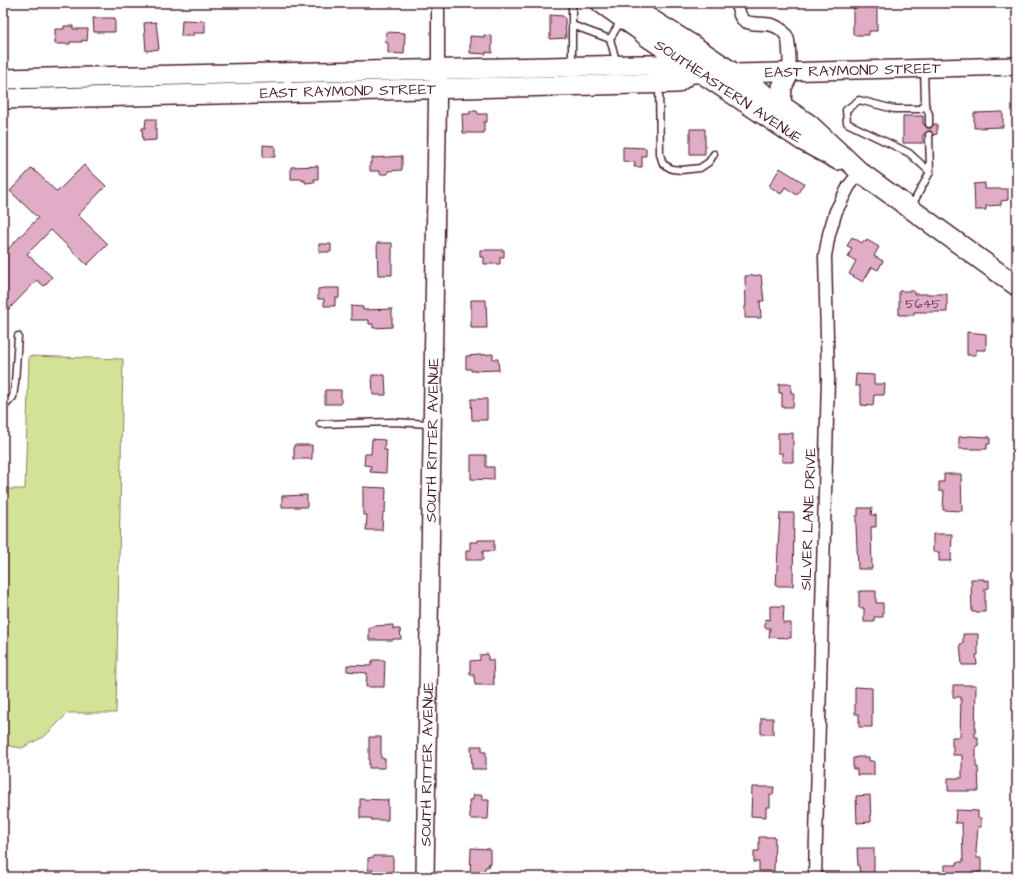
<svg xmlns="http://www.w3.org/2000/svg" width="1020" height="880" font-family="'Architects Daughter',sans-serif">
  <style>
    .green { fill: #d2e397; stroke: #8e8161 }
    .building { fill: #e1acc6; stroke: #4a1f2b }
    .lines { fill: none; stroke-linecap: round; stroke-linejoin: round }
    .lane-casing { stroke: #4a1f2b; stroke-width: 9 }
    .street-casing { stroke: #4a1f2b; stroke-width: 15 }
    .secondary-casing { stroke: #4a1f2b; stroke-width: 20 }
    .primary-casing { stroke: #4a1f2b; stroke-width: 22 }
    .lane { stroke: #fff; stroke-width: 6 }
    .street { stroke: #fff; stroke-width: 12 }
    .secondary { stroke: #fff; stroke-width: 17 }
    .primary { stroke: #fff; stroke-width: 19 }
    .labels { text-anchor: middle; stroke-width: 3.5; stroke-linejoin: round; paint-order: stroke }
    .number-label { font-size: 13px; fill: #704252 }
    .street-label { font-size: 15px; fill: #4a1f2b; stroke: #fff }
  </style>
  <rect width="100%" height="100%" fill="#fff"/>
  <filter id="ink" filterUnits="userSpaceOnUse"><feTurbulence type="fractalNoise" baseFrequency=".025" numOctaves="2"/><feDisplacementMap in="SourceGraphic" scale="8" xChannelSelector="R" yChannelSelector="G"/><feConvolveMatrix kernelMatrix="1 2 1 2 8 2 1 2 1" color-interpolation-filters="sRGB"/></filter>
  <g filter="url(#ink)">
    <path class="green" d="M29,356L123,359L116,713H68L45,736L22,748L3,745V489H25Z"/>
    <path class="building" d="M854,7H877V31H869V35H853V10H854Z
      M550,15L563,16L565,19L566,38L550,39Z
      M93,18H115V32H94Z
      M182,20L205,21V33H193V36H181Z
      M156,22L159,49L146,51L144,23Z
      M64,26H73V29H88L87,41L82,40V42H70V44H55V29H64Z
      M386,32L405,33L404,54L388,53V43L385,42Z
      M484,35L492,36V53L486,52V54L470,53V36L484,37Z
      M470,111H477L478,114H487V122H484V133H463L462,114H470Z
      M1003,112V127L974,128V113Z
      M903,116H923V124H924L927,128H931L934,124H937V134L933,135L931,131H928L923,135V143H903Z
      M146,119H156V140L143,141L142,128H145Z
      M690,129H705V154H690Z
      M263,145L275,146V157H263Z
      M623,147L646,148V156H642V167H634L635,162L623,161Z
      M402,156V170L388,171V174H380V171H370V162H372V158Z
      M84,165L106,186L78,215L108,244L87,265L51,230L27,254L52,277L44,286L37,280L9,309L3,303V254L38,218L10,191L32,168L57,192Z
      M318,166V179H314L315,182L305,183V180L302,181V179H291V167Z
      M780,168L804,183L797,195L785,187L781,194L769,186Z
      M985,183V189H1008V200L1001,201V205L986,206V210H975L974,184Z
      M852,237L862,243L864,240L866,242L867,240L879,247L874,256L883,261L878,270L872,267L863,282L849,274L856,261L848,257L852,248L847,246Z
      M377,243H392V275H378Z
      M319,244H331V252H319Z
      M480,250H504V257H500V264H484V257H480Z
      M761,275L764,301H760L761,318H745V306H746L745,276Z
      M325,288H339V298H335V306H324V299H318V289Z
      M899,291H914V294H947V312H914V315H899Z
      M471,300H486L487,328H471Z
      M351,306L363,307V310L392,309V327L373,328V324H369V320H351Z
      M967,332L986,334V350H976V355H967Z
      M493,354V359H498L499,370L471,371V369H466V356Z
      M856,374L874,375V384H885L884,395H874L873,406L861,405V393H860V386H855Z
      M372,375H385L386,395H373Z
      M779,384H791V393H794L793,407H782V393H779Z
      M325,390H341V404H325Z
      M471,399H487V420H472Z
      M778,433H793V462H782V453H778Z
      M970,436L990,437V444H987V449H959V437Z
      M372,439L385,440L384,450H387L386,473L370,472L371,466L364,465L365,454H371Z
      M294,445H312V459H294Z
      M471,455H486V467H494V480L471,479Z
      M944,474H961L962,511L943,510L944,491H939V482H944Z
      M363,487L386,488L385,512H383L382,530H366L367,515H363Z
      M307,495V507H282V496Z
      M858,508H872L871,515H876V527H871L872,569H858L856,526V516H858Z
      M780,513H794L793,586H776Z
      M933,534H952L951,561H939V552H933Z
      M478,540H494V551H483V560H466V550H470V542H478Z
      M971,579H984V581L989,580V588L985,589V612H972Z
      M859,591H876V603H883V617H874V622H864V608H859Z
      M770,606H784L783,623H791V638L769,637L770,628H765V619L770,620Z
      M393,625V629H400L401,639H393V640H369V627H374V626Z
      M963,634H978V655H976L977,665H962L960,644H963Z
      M488,654V660H493L494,685H475L474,675H470V661L480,660V655Z
      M374,660H384L385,661L384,687H366L367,673L347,671V665L371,666L372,661Z
      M953,685H976L975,737H978V746H976V767H978L979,791H948V778H962V755H953V746H952V737H960L961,697H953Z
      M855,687L872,688V727H859V714H855Z
      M761,718H773V734H761Z
      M369,737H381V758L385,759V768H369Z
      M471,746H482V752H486V769H472Z
      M856,757H869V761H874V775H857V769H853V758H856Z
      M752,787H774L773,795H770V807H766V817L751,816Z
      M473,795H482V800H489L488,819H470L469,800H473Z
      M870,795L871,822L857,823L856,796Z
      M360,799L388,800V820H371V818H360Z
      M956,810L978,811V818H981V827H978L976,851L977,858H981V872H977V877H945V865H957V862H963L962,823H955Z
      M759,837H775L774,871H759V862H754V851H759Z
      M471,848L490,849V864L489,863L488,867H485L484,877H470Z
      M857,848H874V876L860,877L859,866H858Z
      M374,856H393V872H390V877H373V870H368V858L374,857Z"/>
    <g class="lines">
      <defs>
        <path id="lane" d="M572,25L610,39
          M617,64L610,39L622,19
          M572,65V5L574,3
          M659,85L660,154L663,164L672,169L681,170L700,168L709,162L714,154
          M925,104L929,114V124
          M929,135L930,172
          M911,207L930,172L909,153L847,123L846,110L859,100L894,109H921L925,104L924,68
          M3,408L13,397L15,383L18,336
          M320,424L392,422L431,424"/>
        <path id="street" d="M738,3C738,40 772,10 787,37C790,43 789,63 790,71
          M438,70V3
          M815,875L828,379L825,256L829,234L836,211L849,186L860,172"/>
        <g id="secondary">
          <path id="s1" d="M734,73L1017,66"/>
          <path id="s2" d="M425,877L438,70"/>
        </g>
        <g id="primary">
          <path id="s3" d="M601,3L642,32L646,36L803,141L838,160"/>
          <path d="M625,3L691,44L809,124L860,172L1017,286"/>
          <path d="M3,79L636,65H675L690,73H734"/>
          <path id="s4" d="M3,99L677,83L690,73"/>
          <path d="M781,104L782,87L790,71"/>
        </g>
      </defs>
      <use href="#lane" class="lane-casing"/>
      <use href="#street" class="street-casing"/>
      <use href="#secondary" class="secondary-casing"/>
      <use href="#primary" class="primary-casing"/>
      <use href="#lane" class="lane"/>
      <use href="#street" class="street"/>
      <use href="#secondary" class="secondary"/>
      <use href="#primary" class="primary"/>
    </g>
  </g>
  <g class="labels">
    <g class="number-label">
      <text x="923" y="308">5645</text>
    </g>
    <g class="street-label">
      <text dy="5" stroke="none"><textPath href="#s1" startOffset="119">EAST RAYMOND STREET</textPath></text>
      <text dy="5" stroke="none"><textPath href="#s4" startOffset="345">EAST RAYMOND STREET</textPath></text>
      <text dy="5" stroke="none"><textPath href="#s3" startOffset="155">SOUTHEASTERN AVENUE</textPath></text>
      <text dy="5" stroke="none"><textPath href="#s2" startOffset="437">SOUTH RITTER AVENUE</textPath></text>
      <text transform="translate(808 519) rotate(-88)" y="5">SILVER LANE DRIVE</text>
      <text dy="5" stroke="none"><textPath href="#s2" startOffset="113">SOUTH RITTER AVENUE</textPath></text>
    </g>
  </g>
  <rect width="1020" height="880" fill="none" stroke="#fff" stroke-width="16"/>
  <rect x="8" y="8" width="1004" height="864" fill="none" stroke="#4a1f2b" stroke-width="1.5" filter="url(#ink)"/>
</svg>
